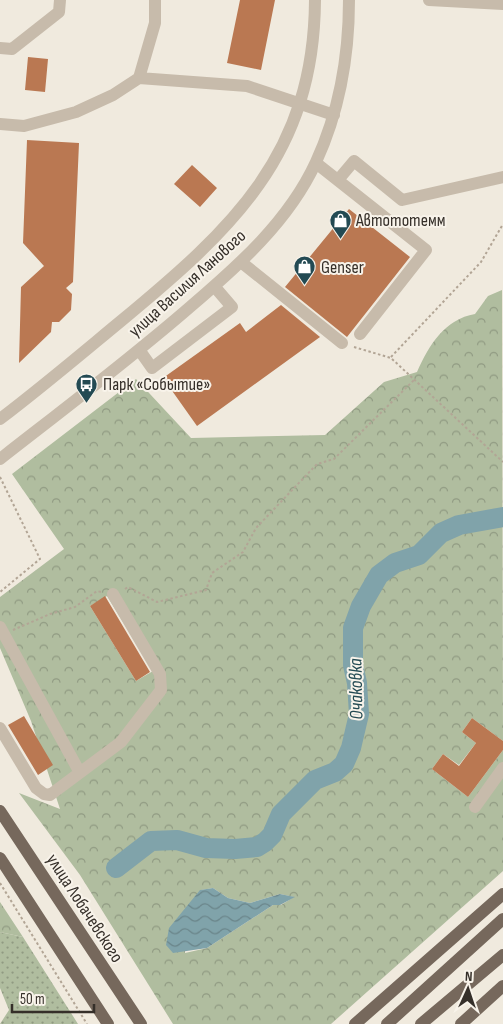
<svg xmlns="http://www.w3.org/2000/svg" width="503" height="1024" font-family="'Sofia Sans Condensed',sans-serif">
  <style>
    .grass { fill: url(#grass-dots) }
    .forest { fill: url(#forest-crowns); fill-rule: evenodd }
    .water { fill: url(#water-waves) }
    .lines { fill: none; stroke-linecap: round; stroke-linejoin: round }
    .river { stroke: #80a3aa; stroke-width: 20 }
    .building { fill: #ba7852 }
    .path { stroke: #b2a595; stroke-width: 2; stroke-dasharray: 2.5 2.5; stroke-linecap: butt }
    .minor { stroke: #c7bbab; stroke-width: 12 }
    .major { stroke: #76685c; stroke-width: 12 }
    .labels { text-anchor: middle; stroke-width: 4; stroke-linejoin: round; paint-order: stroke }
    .poi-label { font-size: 18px; fill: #352f29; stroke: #f8f3ea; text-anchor: start }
    .street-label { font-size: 18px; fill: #352f29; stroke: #f8f3ea }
    .water-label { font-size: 19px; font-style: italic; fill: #234a53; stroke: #f8f3ea }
  </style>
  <defs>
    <pattern id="grass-dots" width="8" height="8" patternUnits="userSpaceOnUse" patternTransform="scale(1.25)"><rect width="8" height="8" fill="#b0bd9f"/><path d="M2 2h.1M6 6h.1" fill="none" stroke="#909a82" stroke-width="1.8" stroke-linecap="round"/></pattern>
    <pattern id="forest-crowns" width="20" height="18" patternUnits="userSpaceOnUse" patternTransform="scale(1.25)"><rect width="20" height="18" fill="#b0bd9f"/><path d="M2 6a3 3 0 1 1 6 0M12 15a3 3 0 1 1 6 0" fill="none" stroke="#909a82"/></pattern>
    <pattern id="water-waves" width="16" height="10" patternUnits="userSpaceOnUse" patternTransform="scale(1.25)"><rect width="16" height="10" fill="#80a3aa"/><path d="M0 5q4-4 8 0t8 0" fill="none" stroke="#6a858a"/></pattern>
  </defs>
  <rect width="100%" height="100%" fill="#f0eade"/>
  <path class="grass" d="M0,932L23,937L78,1024H0L9,1010L0,988Z"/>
  <path class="forest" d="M502,290L503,741L472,718L462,732L476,743L459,765L443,754L432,769L468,797L503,750V871L331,1024H173L80,875L19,793L60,809L31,721L0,648V597L64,549L12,474L136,379L191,438L325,435L384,382L417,372C429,345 445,319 475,314L488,296ZM107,596L153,671L136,681L90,606ZM213,888L228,898L250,903L280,894L294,897L281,905H273L207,948L185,953L186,909L201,890Z
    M0,902L23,937L0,932Z"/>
  <path class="water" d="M213,888L228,898L250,903L280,894L295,897L280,905H273L207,948L173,953L166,945L169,928L200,890Z"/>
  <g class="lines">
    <path class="river" d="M116,868L151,841L177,840L206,848L235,849L257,847L265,842L272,835L281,814L315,780L335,772L344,764L351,748L359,714L357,683L353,665V628L361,606L379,575L395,563L419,555L441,533L459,525L503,517"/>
  </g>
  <path class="building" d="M240,0H275L261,70L227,63Z
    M28,57L48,59L45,92L25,90Z
    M27,140L79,143L73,282L66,288L72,294L71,310L59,322H52L51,332L19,363L21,287L44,266L23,243Z
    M192,165L217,188L200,207L174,184Z
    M349,209L410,257L347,337L285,287Z
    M281,305L320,337L197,426L163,378L240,323L246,332Z
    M105,596L150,672L136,681L90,606Z
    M24,716L53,765L38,775L8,725Z
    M472,718L503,741V750L468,797L432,769L443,754L459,766L476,743L462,732Z"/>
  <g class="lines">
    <path class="path" d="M354,347L391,358L503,462
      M391,357L481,262L503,224
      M0,477L40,559L0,592
      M125,589L128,587L157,602L206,590L212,573L243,552L256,528L317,464L334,459L414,380
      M13,630L50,614L75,607L97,591L101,592
      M0,883L87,1024"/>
    <path class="minor" d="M429,0L503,4
      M0,48L12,49L59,12L60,0
      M139,78L155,23V0
      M0,124L24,126L76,112L113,95L139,78L247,86L334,115
      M316,163L426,250L360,334
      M338,180L354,161L402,200L503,177
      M241,262L342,343
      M140,351L152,368L232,307L214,286
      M0,419C41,388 81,354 121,321C232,229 314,155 315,0
      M0,459C64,409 129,360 190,307C238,266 289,221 316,162C339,112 349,55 349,0
      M0,627L79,771
      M0,728L36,788L44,794L50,795L121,742L161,690L160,674L113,594
      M475,807L503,768"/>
    <path class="major" d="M0,811L141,1024
      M0,858L108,1024
      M355,1024L503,894
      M387,1024L503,919
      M421,1024L503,955
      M461,1024L503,986"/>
  </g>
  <defs>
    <symbol id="shop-pin" viewBox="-11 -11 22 30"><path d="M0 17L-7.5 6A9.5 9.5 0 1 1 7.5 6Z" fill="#234a53" stroke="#f8f3ea"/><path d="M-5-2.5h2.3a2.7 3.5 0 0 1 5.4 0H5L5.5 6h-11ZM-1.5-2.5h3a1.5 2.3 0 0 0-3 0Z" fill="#fff"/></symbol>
    <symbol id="bus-pin" viewBox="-11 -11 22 30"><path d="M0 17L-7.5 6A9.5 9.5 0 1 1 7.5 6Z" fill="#234a53" stroke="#f8f3ea"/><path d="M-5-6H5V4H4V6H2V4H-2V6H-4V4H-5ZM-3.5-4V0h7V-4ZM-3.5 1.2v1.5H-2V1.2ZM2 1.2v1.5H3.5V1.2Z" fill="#fff"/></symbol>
  </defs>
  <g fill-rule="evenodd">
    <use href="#shop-pin" x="328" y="208" width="25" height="34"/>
    <use href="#shop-pin" x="292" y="254" width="25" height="34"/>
    <use href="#bus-pin" x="74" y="372" width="25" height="34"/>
  </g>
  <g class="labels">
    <g class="poi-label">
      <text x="356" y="226">Автототемм</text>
      <text x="321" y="273">Genser</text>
      <text x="103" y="390">Парк «Событие»</text>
    </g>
    <g class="street-label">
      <text transform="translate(187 283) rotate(-42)" y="6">улица Василия Ланового</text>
      <text transform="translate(85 908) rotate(57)" y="6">улица Лобачевского</text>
    </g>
    <g class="water-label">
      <text transform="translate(355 689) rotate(-91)" y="7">Очаковка</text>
    </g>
  </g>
  <g transform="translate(468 989) rotate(3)" stroke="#f8f3ea" stroke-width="4" paint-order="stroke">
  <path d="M0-4L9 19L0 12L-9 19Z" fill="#352f29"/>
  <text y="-8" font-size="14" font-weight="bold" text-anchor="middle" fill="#352f29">N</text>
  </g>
  <path d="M12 1004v8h82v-8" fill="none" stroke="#352f29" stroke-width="2.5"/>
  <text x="20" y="1004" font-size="15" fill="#352f29" stroke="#f8f3ea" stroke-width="4" paint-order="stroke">50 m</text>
</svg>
